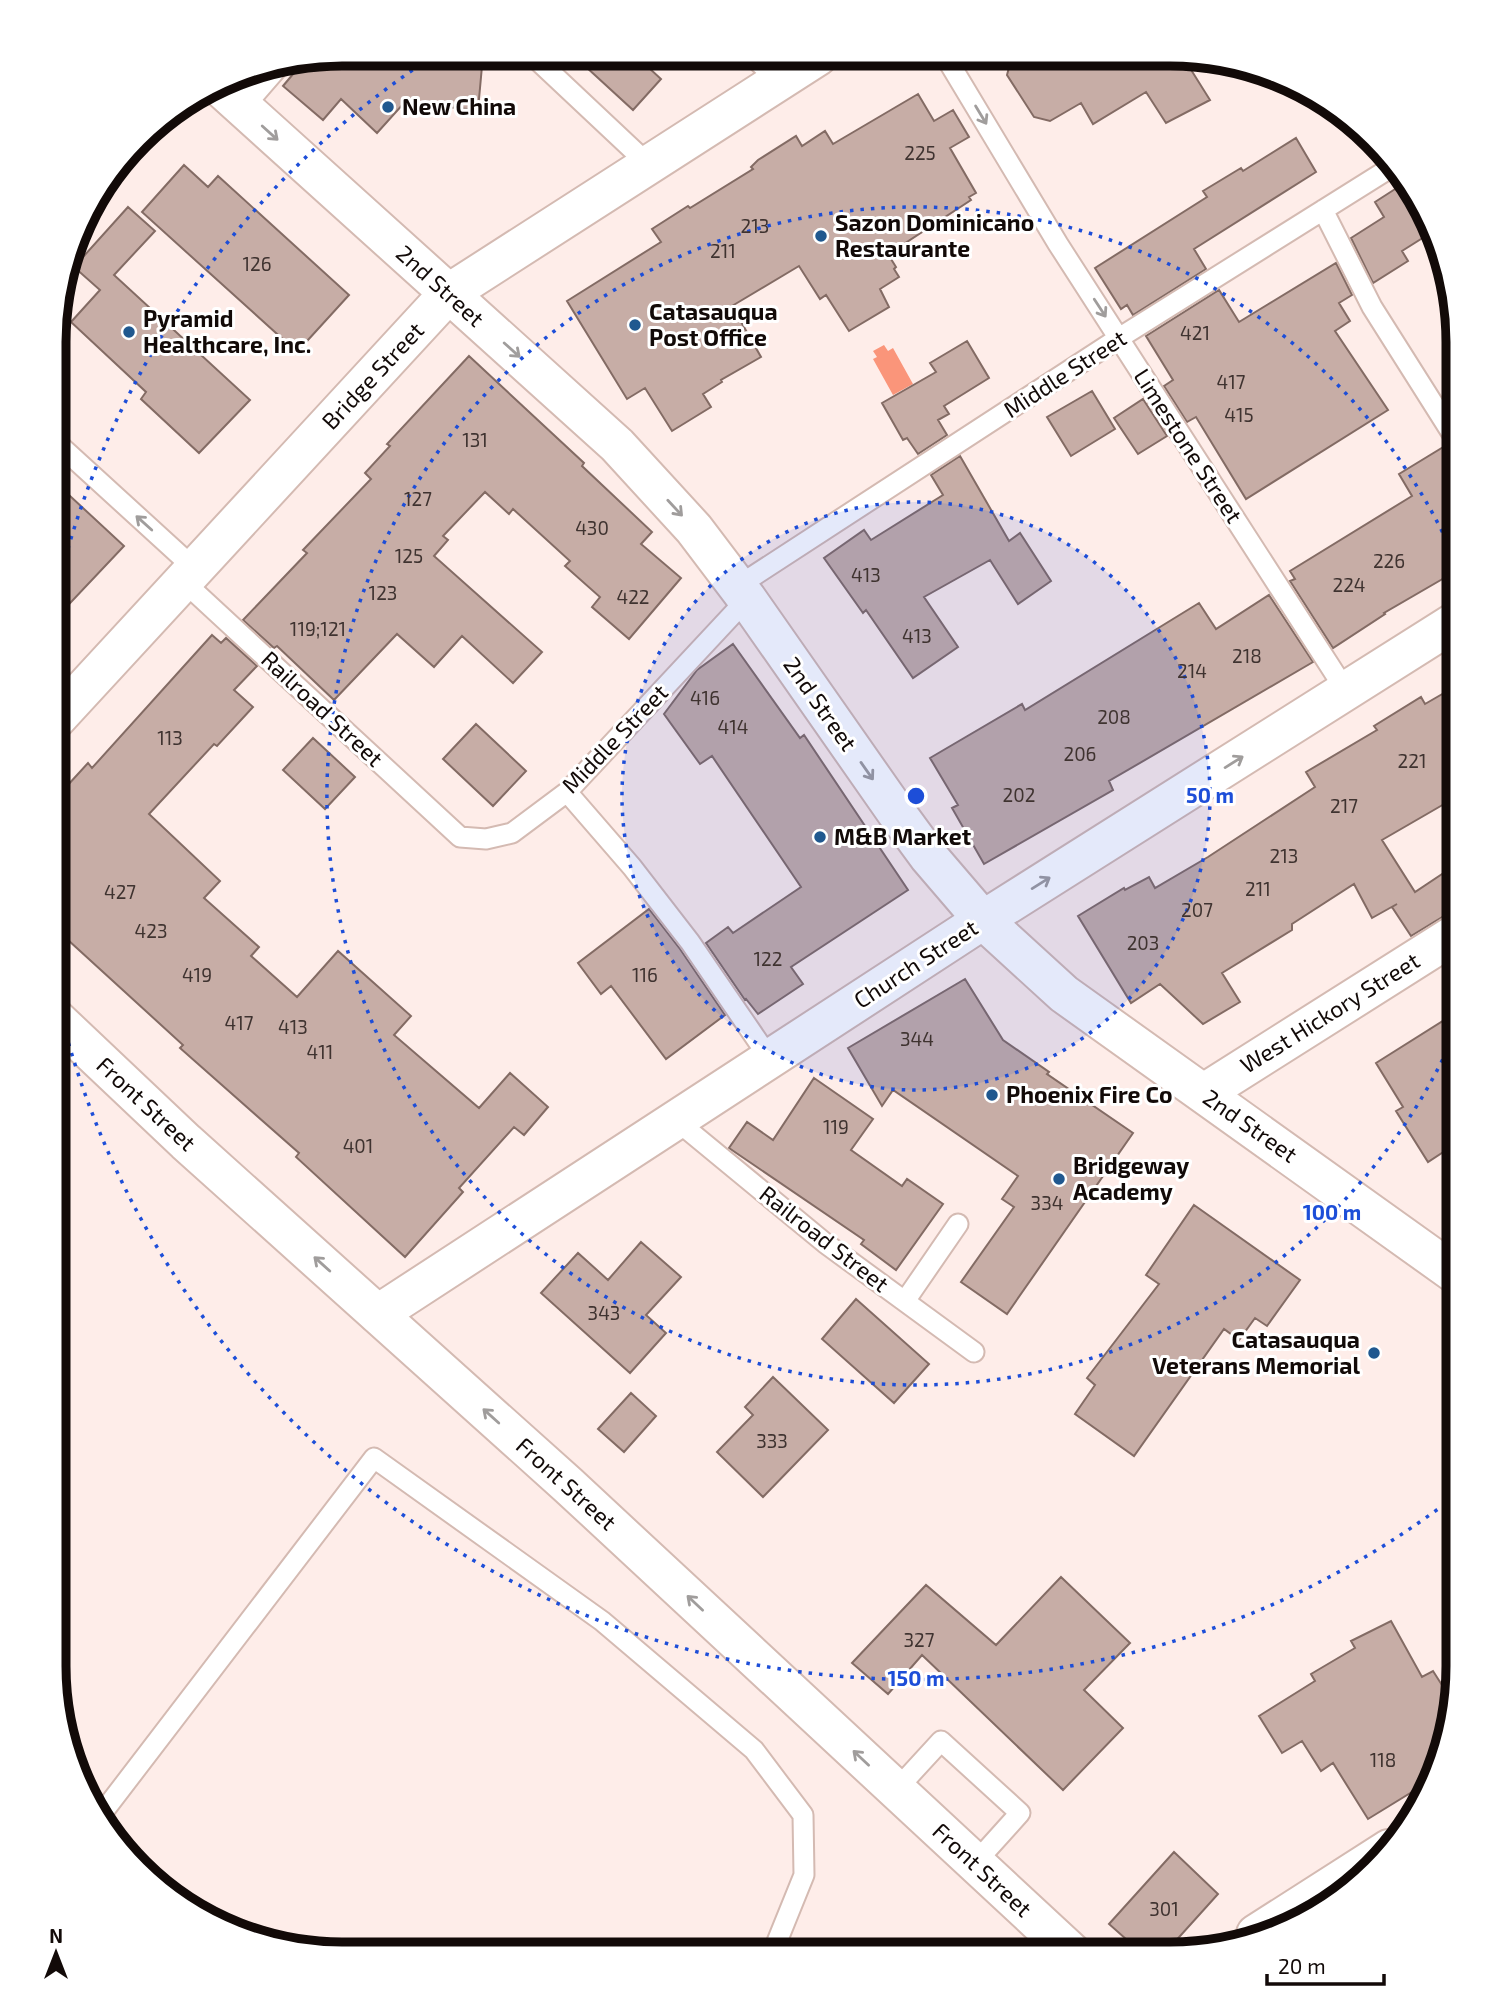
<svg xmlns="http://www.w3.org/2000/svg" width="1512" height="2009" font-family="'Exo 2',sans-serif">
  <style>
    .water { fill: #fa957a }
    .building { fill: #c7ada6; stroke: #836b64; stroke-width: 2 }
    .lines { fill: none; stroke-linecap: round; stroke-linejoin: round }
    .lane-casing { stroke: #d4bab2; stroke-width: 23 }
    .street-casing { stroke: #d4bab2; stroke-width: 42 }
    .secondary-casing { stroke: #d4bab2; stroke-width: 42 }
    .lane { stroke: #fff; stroke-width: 19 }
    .street { stroke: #fff; stroke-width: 38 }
    .secondary { stroke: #fff; stroke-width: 38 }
    .oneway { stroke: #a09d9c }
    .ring { fill: none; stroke: #1d4ed8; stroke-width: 3.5; stroke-dasharray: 3.5 7 }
    .poi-dot { fill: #20588f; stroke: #fff; stroke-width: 2.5 }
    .labels { text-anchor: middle; stroke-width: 6; stroke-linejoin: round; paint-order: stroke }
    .number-label { font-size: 19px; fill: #3f3330 }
    .poi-label { font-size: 23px; font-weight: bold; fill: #120a08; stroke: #fff; text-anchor: start }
    .street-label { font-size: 23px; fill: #120a08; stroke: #fff }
    .rim { fill: none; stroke: #120a08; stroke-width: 9 }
    .centre { fill: #1d4ed8; stroke: #fff; stroke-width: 3.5 }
    .ring-label { font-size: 21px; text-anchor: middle; font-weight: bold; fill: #1d4ed8; stroke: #fff; stroke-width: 6; stroke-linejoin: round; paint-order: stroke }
  </style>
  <rect width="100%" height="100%" fill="#feede9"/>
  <path class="water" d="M884,345L888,351L893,348L913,384L893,395L873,359L877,357L873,351Z"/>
  <path class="building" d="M342,54L483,55L478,110L404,103L377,133L341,99L323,120L283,86L304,61Z
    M573,55H635L661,79L633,110Z
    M1012,56L1183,57L1210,100L1166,123L1146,92L1093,124L1081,103L1050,121L1034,117L1007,75Z
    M918,94L934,121L953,110L969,137L950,148L976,193L969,197L971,200L904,244L906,246L892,254L894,258L891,259L896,267L894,269L899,277L880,289L889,307L849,331L826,295L820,299L799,266L732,306L761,357L721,380L722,382L703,394L711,407L672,431L645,388L627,399L567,301L661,242L652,229L688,206L690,208L753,169L751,167L758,160L796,136L802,146L825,131L833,144Z
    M1296,138L1316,172L1194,249L1206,269L1133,315L1127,305L1121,309L1095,268L1207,197L1203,191L1241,168L1243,171Z
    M184,165L208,187L218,176L349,295L297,352L142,212Z
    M1406,182L1428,215L1432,232L1402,251L1408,261L1373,283L1351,238L1384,217L1375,202Z
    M128,207L155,231L114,275L250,400L199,453L141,399L146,392L71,322L100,290L74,267Z
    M1336,263L1352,295L1339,303L1350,321L1335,331L1388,410L1246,499L1196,417L1187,422L1164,386L1173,380L1146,336L1219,290L1239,322Z
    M967,341L989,378L944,406L949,414L938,420L947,435L918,454L907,438L903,440L882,403L936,372L930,363Z
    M469,356L584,463L582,466L652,532L641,544L681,578L629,639L592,607L600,597L565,566L570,561L513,509L509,514L485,492L443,536L448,540L434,556L542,652L513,683L462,636L434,667L397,634L334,700L277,646L274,648L243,620L307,553L303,550L371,479L365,473L390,446L387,444Z
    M1092,391L1115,429L1071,456L1047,417Z
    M1143,399L1167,436L1138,454L1114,418Z
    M1445,446L1452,453L1458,455V570L1384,613L1385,614L1333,648L1290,581L1295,579L1290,571L1412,496L1399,474Z
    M960,456L1009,541L1020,533L1051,581L1018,604L990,560L924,597L958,647L913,678L866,610L863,613L824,558L864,530L871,540L943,495L931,475Z
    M56,483L124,546L56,618Z
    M1269,595L1313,662L1109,781L1113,790L984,864L952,808L958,805L930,758L1022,704L1025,710L1199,603L1216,629Z
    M212,635L221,643L226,638L257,666L234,690L253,707L217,746L214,744L149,814L220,881L204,898L259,947L251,956L297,997L338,951L411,1016L394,1035L479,1108L510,1073L548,1107L524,1135L514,1127L459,1188L463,1192L405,1257L296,1157L299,1153L180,1048L183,1045L56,929V798L88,763L92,768Z
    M733,644L800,738L804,735L908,890L791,967L803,984L758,1014L746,999L745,1000L706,943L728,927L733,933L801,887L712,756L700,764L664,714L697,670Z
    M1458,685V796L1382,840L1415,892L1457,864V908L1411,936L1392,907L1397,904L1372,918L1354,884L1292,924V930L1222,973L1240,1002L1203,1024L1160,984L1131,1003L1078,916L1124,888L1125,890L1149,877L1155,888L1208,857L1315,787L1306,772L1377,730L1374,726L1421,697L1425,704Z
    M476,724L526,771L493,806L443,759Z
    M313,738L355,777L325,809L283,770Z
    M649,909L680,949L725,1015L666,1059L611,986L601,994L578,963Z
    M965,979L1003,1040L1049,1072L1047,1074L1133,1133L1007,1314L961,1282L1014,1207L1002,1199L1018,1176L893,1090L882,1106L848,1048Z
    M1457,1012V1143L1428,1162L1396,1111L1403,1107L1376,1063Z
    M814,1078L873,1119L851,1150L902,1186L907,1179L943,1204L896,1270L861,1244L864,1240L729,1148L747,1122L773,1140Z
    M1194,1205L1300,1280L1267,1326L1255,1318L1239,1340L1224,1329L1134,1456L1075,1414L1095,1385L1087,1378L1159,1284L1146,1275Z
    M641,1242L681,1277L646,1315L666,1333L630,1373L541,1293L578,1253L608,1280Z
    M856,1299L929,1364L894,1403L822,1339Z
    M773,1377L828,1430L763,1497L717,1452L753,1415L745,1407Z
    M631,1393L656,1416L624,1452L598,1429Z
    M1061,1577L1130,1643L1084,1690L1123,1728L1063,1790L922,1655L888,1694L852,1663L926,1585L996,1645Z
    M1391,1621L1422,1677L1433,1671L1454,1704L1443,1759L1433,1779L1368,1819L1333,1763L1321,1771L1302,1741L1282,1753L1259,1716L1315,1681L1311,1674L1355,1648L1351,1641Z
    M1174,1852L1218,1894L1163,1955H1144L1109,1924Z"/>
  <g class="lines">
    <defs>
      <path id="lane" d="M532,55L648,164
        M751,55L779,81
        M945,56L1058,244L1346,691
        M243,108L281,64
        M1323,210L1372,307L1458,443
        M57,443L195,569
        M183,581L460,837L486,839L512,833L567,792L747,599
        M738,586L1119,338L1395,165
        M567,792L632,867L690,942L770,1059
        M677,1121L825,1243L974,1352
        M905,1301L958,1224
        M896,1790L941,1741L1020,1813L975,1863
        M97,1813L100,1816L374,1458L602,1621L754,1750L803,1815L804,1875L772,1954"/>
      <path id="street" d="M56,719L449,293L818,56
        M1204,1093L1457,933
        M378,1314L983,920L1458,620
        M1256,1934L1389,1849"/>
      <path id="secondary" d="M220,87L617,445L694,529L747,599L896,812L929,857L983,920L1064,994L1457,1275
        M55,1018L186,1142L568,1485L1073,1954"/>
    </defs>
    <use href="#lane" class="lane-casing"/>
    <use href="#street" class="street-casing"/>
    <use href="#secondary" class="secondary-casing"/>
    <use href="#lane" class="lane"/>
    <use href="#street" class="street"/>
    <use href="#secondary" class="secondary"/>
  </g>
  <defs><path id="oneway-shaft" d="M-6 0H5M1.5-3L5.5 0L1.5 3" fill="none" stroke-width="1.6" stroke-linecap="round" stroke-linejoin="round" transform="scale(1.75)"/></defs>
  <g class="oneway">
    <use href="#oneway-shaft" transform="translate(981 115) rotate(59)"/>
    <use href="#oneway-shaft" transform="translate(270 133) rotate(42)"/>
    <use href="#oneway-shaft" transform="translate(1100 308) rotate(57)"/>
    <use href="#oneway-shaft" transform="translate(512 350) rotate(42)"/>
    <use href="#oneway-shaft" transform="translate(675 508) rotate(47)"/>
    <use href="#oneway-shaft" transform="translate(144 523) rotate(-138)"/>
    <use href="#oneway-shaft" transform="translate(1234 762) rotate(-32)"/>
    <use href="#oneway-shaft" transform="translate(867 771) rotate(55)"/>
    <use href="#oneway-shaft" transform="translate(1041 883) rotate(-32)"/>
    <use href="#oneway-shaft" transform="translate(322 1264) rotate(-138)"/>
    <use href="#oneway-shaft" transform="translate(491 1416) rotate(-138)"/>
    <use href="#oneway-shaft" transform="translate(695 1603) rotate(-137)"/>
    <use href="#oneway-shaft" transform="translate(861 1758) rotate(-137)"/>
  </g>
  <circle cx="916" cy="796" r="294" fill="#1d4ed8" fill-opacity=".12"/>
  <g class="ring">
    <circle cx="916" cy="796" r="294"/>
    <path d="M1456 1031A589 589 0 1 1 1456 561"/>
    <path d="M1454 1497A883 883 0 0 1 56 995M57 590A883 883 0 0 1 435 55"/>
  </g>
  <g class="poi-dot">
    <circle cx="388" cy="107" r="7"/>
    <circle cx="821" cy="236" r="7"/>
    <circle cx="635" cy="325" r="7"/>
    <circle cx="129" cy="332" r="7"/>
    <circle cx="820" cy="837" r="7"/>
    <circle cx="992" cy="1095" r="7"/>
    <circle cx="1059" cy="1179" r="7"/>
    <circle cx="1374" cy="1353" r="7"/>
  </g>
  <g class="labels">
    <g class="number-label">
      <text x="920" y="160">225</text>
      <text x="755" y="233">213</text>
      <text x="723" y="258">211</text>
      <text x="257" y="271">126</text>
      <text x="1195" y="340">421</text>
      <text x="1231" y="389">417</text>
      <text x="1239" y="422">415</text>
      <text x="475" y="447">131</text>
      <text x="418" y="506">127</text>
      <text x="592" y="535">430</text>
      <text x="409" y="563">125</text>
      <text x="1389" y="568">226</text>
      <text x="866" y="582">413</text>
      <text x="1349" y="592">224</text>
      <text x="383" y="600">123</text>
      <text x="633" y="604">422</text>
      <text x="318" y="636">119;121</text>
      <text x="917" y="643">413</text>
      <text x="1247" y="663">218</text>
      <text x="1192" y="678">214</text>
      <text x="705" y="705">416</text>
      <text x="1114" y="724">208</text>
      <text x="733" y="734">414</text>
      <text x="170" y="745">113</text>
      <text x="1080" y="761">206</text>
      <text x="1412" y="768">221</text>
      <text x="1019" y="802">202</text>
      <text x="1344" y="813">217</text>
      <text x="1284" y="863">213</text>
      <text x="1258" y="896">211</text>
      <text x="120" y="899">427</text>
      <text x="1197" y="917">207</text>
      <text x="151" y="938">423</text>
      <text x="1143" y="950">203</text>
      <text x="768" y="966">122</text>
      <text x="197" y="982">419</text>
      <text x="645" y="982">116</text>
      <text x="239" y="1030">417</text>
      <text x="293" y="1034">413</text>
      <text x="917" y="1046">344</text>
      <text x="320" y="1059">411</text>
      <text x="836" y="1134">119</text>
      <text x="358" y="1153">401</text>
      <text x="1047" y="1210">334</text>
      <text x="604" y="1320">343</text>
      <text x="772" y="1448">333</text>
      <text x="919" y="1647">327</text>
      <text x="1383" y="1767">118</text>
      <text x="1164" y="1916">301</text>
    </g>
    <g class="poi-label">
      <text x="402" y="115">New China</text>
      <text x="835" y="231">Sazon Dominicano<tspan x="835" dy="26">Restaurante</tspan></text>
      <text x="649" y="320">Catasauqua<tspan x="649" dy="26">Post Office</tspan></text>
      <text x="143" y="327">Pyramid<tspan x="143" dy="26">Healthcare, Inc.</tspan></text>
      <text x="834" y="845">M&amp;B Market</text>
      <text x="1006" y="1103">Phoenix Fire Co</text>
      <text x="1073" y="1174">Bridgeway<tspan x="1073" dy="26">Academy</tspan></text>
      <text x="1360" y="1348" text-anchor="end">Catasauqua<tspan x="1360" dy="26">Veterans Memorial</tspan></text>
    </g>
    <g class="street-label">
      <text transform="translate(440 286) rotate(42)" y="8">2nd Street</text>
      <text transform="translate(1065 374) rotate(-33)" y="8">Middle Street</text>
      <text transform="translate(373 376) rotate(-47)" y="8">Bridge Street</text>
      <text transform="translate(1188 446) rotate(57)" y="8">Limestone Street</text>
      <text transform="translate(820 704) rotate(55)" y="8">2nd Street</text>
      <text transform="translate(322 709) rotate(43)" y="8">Railroad Street</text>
      <text transform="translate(615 739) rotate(-46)" y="8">Middle Street</text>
      <text transform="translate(916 964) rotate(-33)" y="8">Church Street</text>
      <text transform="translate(1330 1013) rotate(-32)" y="8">West Hickory Street</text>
      <text transform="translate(146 1104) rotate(43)" y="8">Front Street</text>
      <text transform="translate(1250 1126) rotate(35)" y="8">2nd Street</text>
      <text transform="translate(824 1239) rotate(38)" y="8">Railroad Street</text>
      <text transform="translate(566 1484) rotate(42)" y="8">Front Street</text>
      <text transform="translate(982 1870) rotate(43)" y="8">Front Street</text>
    </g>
  </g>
  <path d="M0 0H1512V2009H0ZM342 66H1170A276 276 0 0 1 1446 342V1666A276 276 0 0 1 1170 1942H342A276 276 0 0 1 66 1666V342A276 276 0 0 1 342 66Z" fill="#fff" fill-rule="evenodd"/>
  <path class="rim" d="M342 66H1170A276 276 0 0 1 1446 342V1666A276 276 0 0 1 1170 1942H342A276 276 0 0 1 66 1666V342A276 276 0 0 1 342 66Z"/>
  <circle cx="916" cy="796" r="10" class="centre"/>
  <g class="ring-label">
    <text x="1210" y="803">50 m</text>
    <text x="1332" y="1220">100 m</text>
    <text x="916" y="1686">150 m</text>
  </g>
  <g transform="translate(56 1953)" stroke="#ffffff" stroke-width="5" paint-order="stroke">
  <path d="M0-5L12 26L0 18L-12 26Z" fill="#120a08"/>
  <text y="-10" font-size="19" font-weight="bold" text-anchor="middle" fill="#120a08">N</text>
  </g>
  <path d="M1267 1974v10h117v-10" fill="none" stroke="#120a08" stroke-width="3.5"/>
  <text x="1278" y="1974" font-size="21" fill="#120a08" stroke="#ffffff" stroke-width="5" paint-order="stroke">20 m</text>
</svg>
